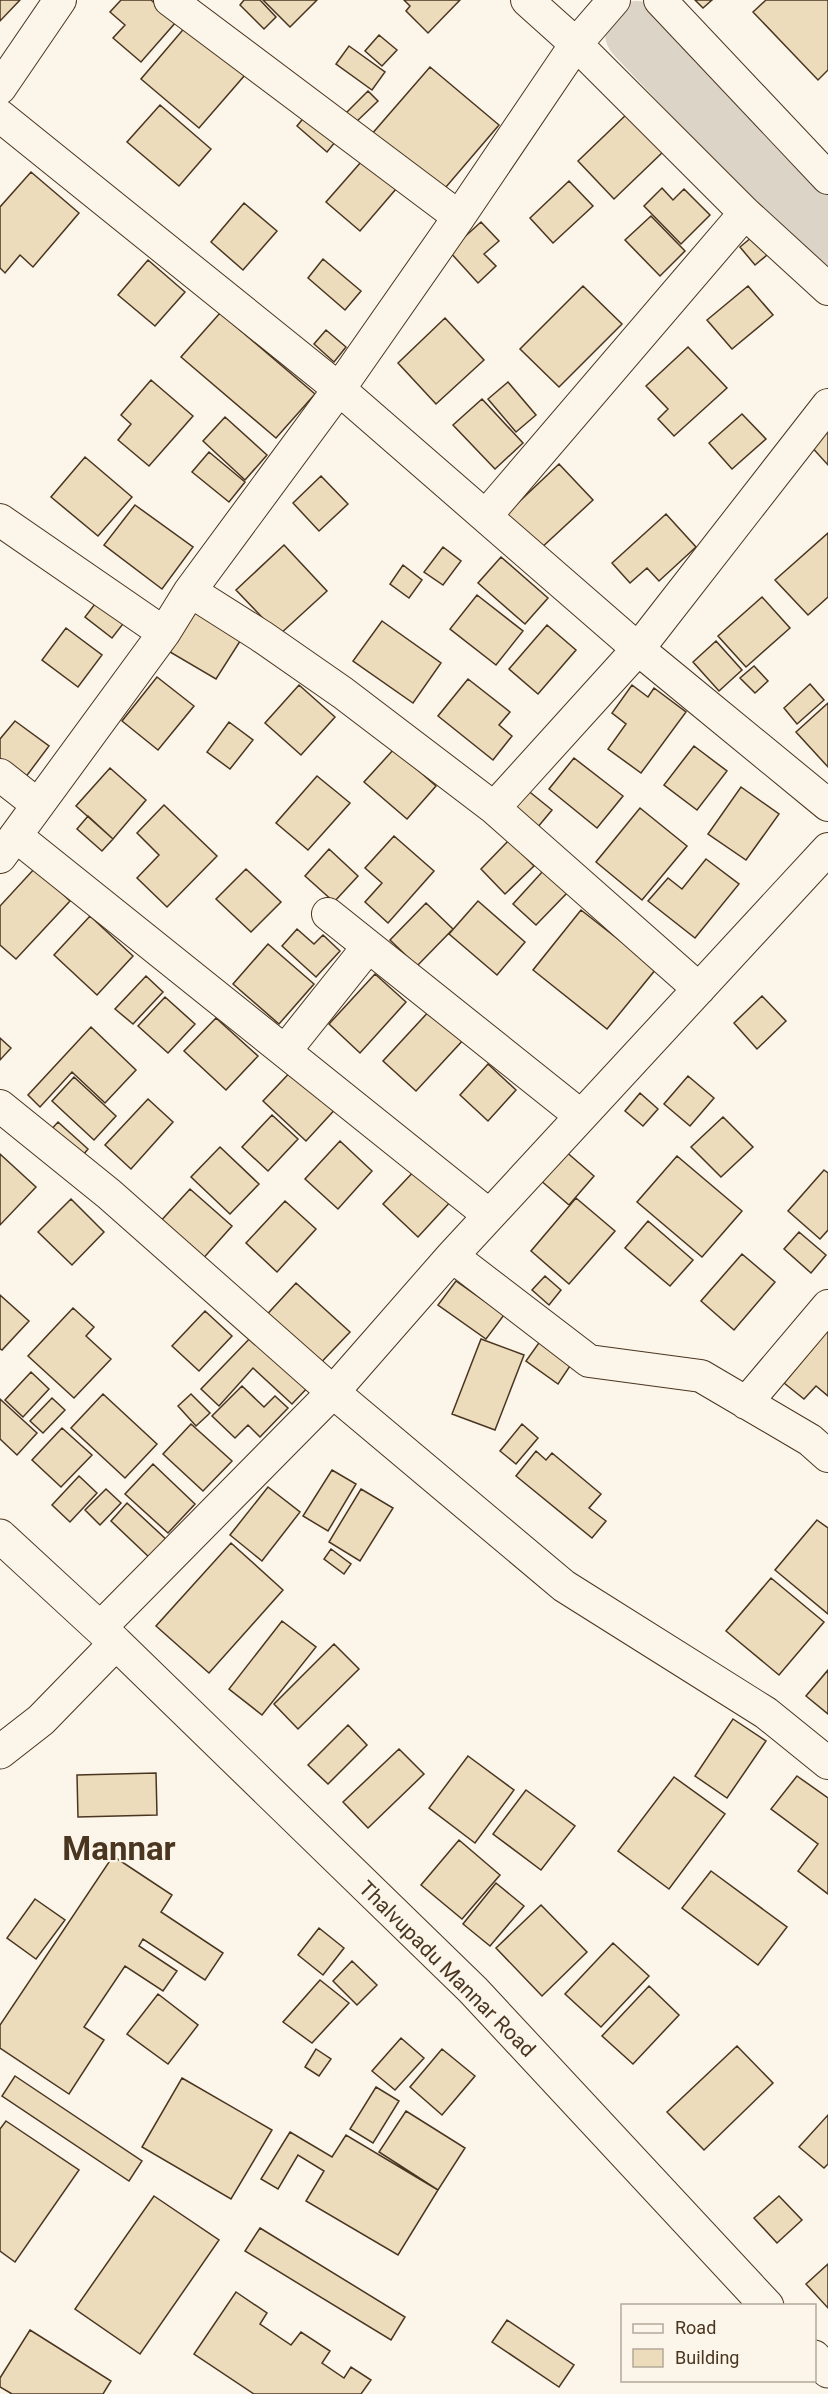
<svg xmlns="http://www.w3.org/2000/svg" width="828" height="2394" font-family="Roboto,sans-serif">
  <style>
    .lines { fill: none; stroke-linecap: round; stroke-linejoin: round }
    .river { stroke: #dcd4c6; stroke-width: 64 }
    .building { fill: #ecdcbc; stroke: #4a3520; stroke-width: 1.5 }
    .street-casing { stroke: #4a3520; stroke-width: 34 }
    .secondary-casing { stroke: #4a3520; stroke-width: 35 }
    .street { stroke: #fbf6e9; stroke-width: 32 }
    .secondary { stroke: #fbf6e9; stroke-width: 33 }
    .labels { text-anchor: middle; stroke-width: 4.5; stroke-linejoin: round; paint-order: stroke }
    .street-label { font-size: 21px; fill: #4a3520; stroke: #fbf6e9 }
    .town-label { font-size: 33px; font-weight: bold; fill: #4a3520; stroke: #fbf6e9 }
  </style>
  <rect width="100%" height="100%" fill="#fbf6e9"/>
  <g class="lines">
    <path class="river" d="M637,33L828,234"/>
  </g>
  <path class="building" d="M0,0H20L0,21Z
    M121,0H151L176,22L141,62L113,38L125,25L110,12Z
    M244,0H260L276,17L264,29L240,5Z
    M263,0H317L290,27Z
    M404,0H460L428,33L406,11L410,6Z
    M695,0H712L703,8Z
    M766,0H828V70L818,80L753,12Z
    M187,25L245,75L199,128L141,79Z
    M379,35L397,50L382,66L365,51Z
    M349,46L385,72L372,90L336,64Z
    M430,67L499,125L440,194L371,135Z
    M368,91L378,101L354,124L345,114Z
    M160,105L211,149L179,186L127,142Z
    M310,110L340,136L327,152L297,126Z
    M628,113L665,150L614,199L578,161Z
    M368,154L402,182L360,231L326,202Z
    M31,172L79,213L33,267L20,255L5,273L0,268V207Z
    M569,181L593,206L553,243L530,218Z
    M662,188L673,200L684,189L710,215L681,244L644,206Z
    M244,203L277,231L243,270L211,242Z
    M651,216L685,251L660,276L625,240Z
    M481,222L499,241L484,254L496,266L478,283L449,251Z
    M758,232L773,250L755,265L740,247Z
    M323,259L361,291L345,310L308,278Z
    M148,260L185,292L155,326L118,295Z
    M583,286L622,324L559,387L520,349Z
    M748,286L773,315L732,349L707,320Z
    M220,313L315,394L276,438L181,357Z
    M445,318L484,360L436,404L398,363Z
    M326,330L346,347L334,362L314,344Z
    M688,347L727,388L674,436L658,419L668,409L646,386Z
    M151,380L193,416L149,466L118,440L131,424L121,415Z
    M508,382L536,415L516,432L488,399Z
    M482,399L523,443L495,469L453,425Z
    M742,414L766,439L732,469L709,443Z
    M225,417L267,455L245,480L203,441Z
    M828,427V465L809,444Z
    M209,452L245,482L229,502L192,472Z
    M85,457L132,497L98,536L51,497Z
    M559,464L593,500L539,550L505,515Z
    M321,476L348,504L319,531L293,503Z
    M135,505L193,547L162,589L104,545Z
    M666,514L696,547L659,581L647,568L630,583L612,563Z
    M828,533V597L808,615L775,580Z
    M284,545L327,591L279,635L236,590Z
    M443,547L461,561L443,585L424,572Z
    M501,557L548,598L525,624L478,583Z
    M403,565L422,580L409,598L390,584Z
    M477,595L523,631L496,665L450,629Z
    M762,597L790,628L746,667L718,636Z
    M98,600L126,620L112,638L85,617Z
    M197,606L244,635L216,679L170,652Z
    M382,621L441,663L413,703L353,661Z
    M547,625L576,650L538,694L509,669Z
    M66,628L102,655L78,687L42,660Z
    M716,641L742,670L719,691L693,662Z
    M754,666L768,681L755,693L740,678Z
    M157,677L194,706L158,750L122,721Z
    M468,679L510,712L499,725L512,736L493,760L438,716Z
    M810,684L824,700L797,724L784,708Z
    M299,685L335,717L301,755L265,723Z
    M632,685L648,697L654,688L686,712L641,773L608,749L626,724L612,713Z
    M828,703V767L796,732Z
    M15,721L49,746L25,778L0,760V739Z
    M229,722L253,740L230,769L207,752Z
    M694,746L727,771L697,810L664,785Z
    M394,749L436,786L407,819L364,782Z
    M574,758L623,796L597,828L549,789Z
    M110,768L146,800L113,839L76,806Z
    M317,776L350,803L308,850L276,823Z
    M741,787L779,814L746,860L708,834Z
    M526,789L552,810L537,828L511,808Z
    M164,805L217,856L167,907L137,878L159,855L137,833Z
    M640,808L687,846L642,900L596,862Z
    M88,816L113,839L102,851L77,829Z
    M394,836L434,871L388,923L365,902L382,883L365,868Z
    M509,840L534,866L505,894L481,869Z
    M329,849L358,876L334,902L305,876Z
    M706,859L739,884L695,938L648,901L668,878L682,889Z
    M35,868L70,901L16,959L0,945V906Z
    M246,869L281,902L251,932L216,899Z
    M543,871L567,893L536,925L513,904Z
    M478,901L525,942L497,975L449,934Z
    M426,903L453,929L417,966L390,940Z
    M581,910L656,969L607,1029L533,970Z
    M90,916L133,956L97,995L54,955Z
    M297,929L314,944L323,935L340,951L316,977L282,946Z
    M268,944L314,984L279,1024L233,984Z
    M375,974L406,1002L360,1053L329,1024Z
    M146,976L163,992L133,1024L115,1009Z
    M762,996L786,1021L757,1049L734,1023Z
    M165,997L195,1024L168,1053L138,1026Z
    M432,1008L465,1038L416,1091L383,1061Z
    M216,1018L258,1056L226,1090L184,1051Z
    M91,1027L136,1070L105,1103L72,1072L40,1107L28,1095Z
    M0,1038L11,1048L0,1060Z
    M488,1064L516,1090L488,1121L460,1095Z
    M297,1065L340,1104L306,1141L263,1101Z
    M688,1076L714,1098L690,1126L664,1104Z
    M74,1077L116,1116L94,1140L52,1101Z
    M640,1093L658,1109L643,1126L625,1111Z
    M148,1099L173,1122L131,1169L105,1145Z
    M272,1115L298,1139L268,1171L242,1147Z
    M723,1117L753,1147L721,1177L691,1147Z
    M58,1122L88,1149L79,1160L49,1132Z
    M340,1141L372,1171L338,1209L305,1179Z
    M220,1147L259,1184L230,1214L191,1177Z
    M564,1150L594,1176L569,1205L539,1179Z
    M0,1154L36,1187L0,1225Z
    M677,1156L742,1211L702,1257L637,1202Z
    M418,1167L453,1199L418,1237L383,1204Z
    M824,1170L828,1173V1230L820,1239L788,1211Z
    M190,1189L232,1226L200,1262L158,1224Z
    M576,1198L615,1231L569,1284L531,1251Z
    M71,1199L104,1232L72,1265L38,1232Z
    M285,1201L316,1229L277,1272L246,1243Z
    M648,1221L693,1260L670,1286L625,1248Z
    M799,1232L826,1255L811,1273L784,1249Z
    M742,1254L775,1282L734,1330L701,1301Z
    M545,1276L561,1290L549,1305L532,1290Z
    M456,1281L504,1315L486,1339L438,1305Z
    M296,1283L350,1332L313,1371L260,1322Z
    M0,1295L29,1321L2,1350L0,1349Z
    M73,1308L94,1327L86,1336L111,1359L74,1398L28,1356Z
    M205,1311L232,1336L199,1371L172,1346Z
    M828,1330V1396L816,1386L804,1399L784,1383Z
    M256,1332L311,1384L292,1404L253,1368L219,1406L201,1389Z
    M481,1339L524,1355L495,1430L452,1414Z
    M541,1340L572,1363L558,1384L526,1361Z
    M31,1372L49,1389L23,1417L5,1400Z
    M242,1386L264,1407L275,1396L288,1408L260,1437L248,1425L235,1438L212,1416Z
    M103,1394L157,1444L125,1478L71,1428Z
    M191,1394L210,1413L196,1426L178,1406Z
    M52,1398L65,1410L43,1433L30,1421Z
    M0,1399L37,1433L17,1455L0,1439Z
    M191,1424L232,1461L203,1491L163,1454Z
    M522,1424L538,1438L516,1464L500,1451Z
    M62,1428L92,1455L61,1487L32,1460Z
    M536,1451L546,1460L552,1453L601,1494L589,1508L606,1521L592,1538L516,1476Z
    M153,1464L195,1504L168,1533L125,1494Z
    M332,1470L356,1484L328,1531L303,1516Z
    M79,1476L97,1493L70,1522L52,1505Z
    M268,1487L300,1512L262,1561L230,1535Z
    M106,1489L121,1503L100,1525L85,1510Z
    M361,1489L393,1508L360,1561L329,1542Z
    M127,1503L168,1541L151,1559L111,1521Z
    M817,1520L828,1528V1614L775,1570Z
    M231,1543L283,1590L209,1673L156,1626Z
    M331,1549L351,1564L344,1574L324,1559Z
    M771,1578L824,1622L779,1675L726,1631Z
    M282,1621L316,1647L262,1715L229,1689Z
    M334,1644L359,1669L298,1729L274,1704Z
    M828,1670V1714L806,1696Z
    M733,1719L766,1741L727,1798L695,1776Z
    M348,1725L367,1745L328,1784L308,1765Z
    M399,1749L424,1774L368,1828L343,1802Z
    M468,1756L514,1790L475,1843L429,1808Z
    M156,1773L157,1815L78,1817L77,1775Z
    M797,1776L828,1798V1894L798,1871L818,1844L771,1809Z
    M674,1777L725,1814L669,1889L618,1851Z
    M526,1790L575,1826L541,1870L493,1834Z
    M459,1840L500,1875L462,1919L421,1885Z
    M113,1856L172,1895L161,1912L223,1953L205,1980L143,1939L139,1946L177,1971L163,1991L125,1966L84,2027L104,2040L69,2094L0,2048V2025Z
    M711,1871L787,1927L758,1965L682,1908Z
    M496,1883L524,1906L490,1946L463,1924Z
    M35,1899L65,1920L36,1959L7,1938Z
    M541,1905L587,1952L542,1996L496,1948Z
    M319,1928L344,1948L323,1975L298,1955Z
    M613,1943L649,1976L601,2027L565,1994Z
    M352,1961L377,1985L357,2005L333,1981Z
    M320,1980L349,2003L312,2043L283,2022Z
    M649,1986L679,2015L633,2064L602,2036Z
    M158,1994L198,2025L168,2064L127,2034Z
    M401,2038L424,2058L395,2090L372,2071Z
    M737,2046L773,2083L704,2150L667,2112Z
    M316,2049L331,2059L319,2076L305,2067Z
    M442,2049L475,2076L442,2115L410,2087Z
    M15,2076L142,2161L129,2181L2,2096Z
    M182,2078L272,2130L231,2199L142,2147Z
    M376,2087L399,2101L373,2143L350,2129Z
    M406,2111L465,2148L438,2190L379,2152Z
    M828,2115V2164L824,2168L799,2147Z
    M6,2121L79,2170L15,2262L0,2251V2129Z
    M290,2132L332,2157L346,2135L438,2190L398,2255L306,2201L324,2171L298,2155L278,2189L261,2179Z
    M154,2196L219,2240L140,2354L75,2309Z
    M779,2196L802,2220L777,2243L754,2218Z
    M260,2228L405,2317L391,2340L245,2251Z
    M828,2264V2308L806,2284Z
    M236,2292L267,2313L260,2324L291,2345L301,2332L330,2351L322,2363L344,2378L351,2367L371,2380L361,2394H254L194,2354Z
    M507,2320L574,2365L559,2387L492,2342Z
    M30,2330L111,2381L103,2394H12L0,2387V2378Z"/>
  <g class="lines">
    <defs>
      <path id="street" d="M527,0L576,44L614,0
        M660,0L828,178
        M0,88L60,0
        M0,116L339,389L638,649L494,808L343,693L261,636L190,591
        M459,217L576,44L745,213L828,289
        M828,405L638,649L828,805
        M483,514L490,511L745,213
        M0,520L164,633
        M0,775L38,805
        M494,808L699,989
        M16,836L489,1215
        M0,857L164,633L190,591L339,389L459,217L170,0
        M328,914L581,1116
        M285,1051L368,947
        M0,1106L109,1194L333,1392L564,1586L766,1713L828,1763
        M452,1256L589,1361L701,1376L810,1440L828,1456
        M746,1403L828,1306
        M100,1628L333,1392L452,1256L828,849"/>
      <path id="secondary" d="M0,1536L116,1643L473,1990L767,2306
        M0,1752L41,1720L116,1643
        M814,2357L828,2371"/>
    </defs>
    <use href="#street" class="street-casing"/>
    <use href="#secondary" class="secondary-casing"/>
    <use href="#street" class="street"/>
    <use href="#secondary" class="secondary"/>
  </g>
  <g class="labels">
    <g class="street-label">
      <text transform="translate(447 1969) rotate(45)" y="7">Thalvupadu Mannar Road</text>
    </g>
    <g class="town-label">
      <text x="119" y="1860">Mannar</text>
    </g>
  </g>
  <rect x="621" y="2304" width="195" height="78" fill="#fbf6e9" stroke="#b4a999" stroke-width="1.5"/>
  <rect x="633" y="2324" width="30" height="9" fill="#fbf6e9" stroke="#b4a999" stroke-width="1.5"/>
  <text x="675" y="2334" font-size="18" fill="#4a3520">Road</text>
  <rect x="633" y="2349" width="30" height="18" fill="#ecdcbc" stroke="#b4a999" stroke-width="1.5"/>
  <text x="675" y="2364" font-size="18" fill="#4a3520">Building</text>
</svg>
